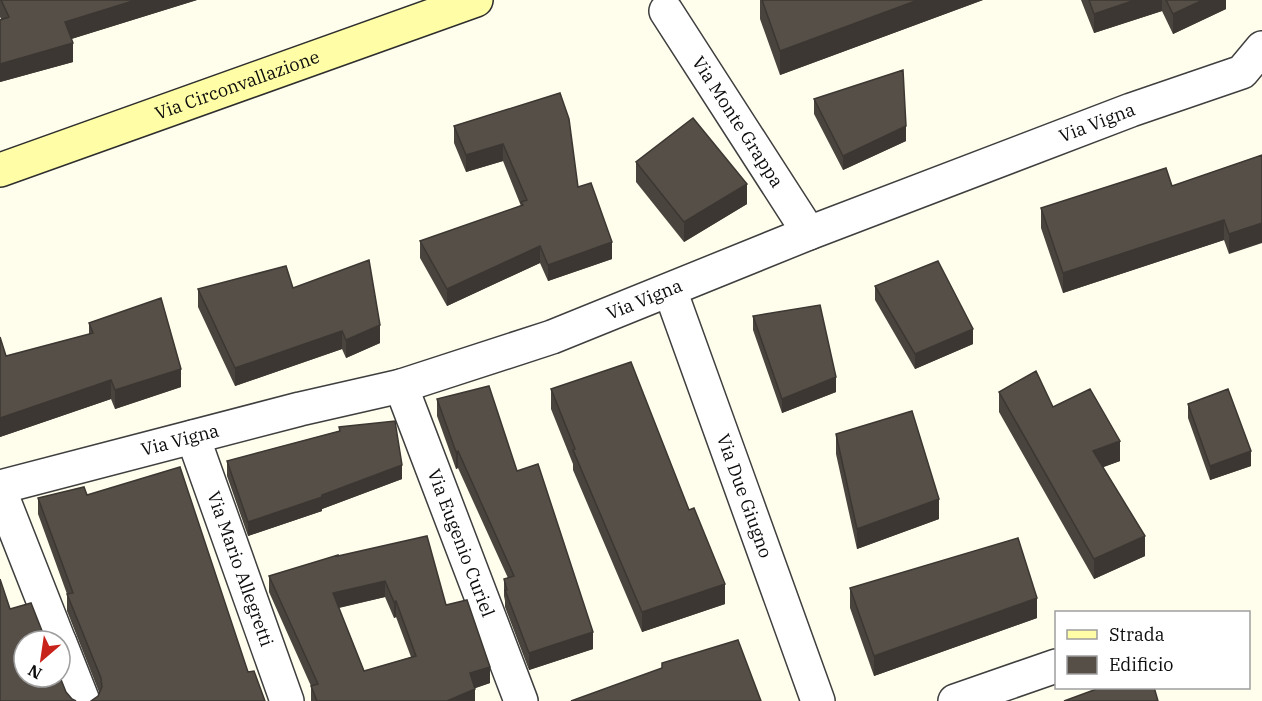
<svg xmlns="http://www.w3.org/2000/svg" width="1262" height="701" font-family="'IBM Plex Serif',serif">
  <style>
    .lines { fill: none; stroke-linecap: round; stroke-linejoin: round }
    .street-casing { stroke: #3f3f3f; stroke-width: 36 }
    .secondary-casing { stroke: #2e2e2e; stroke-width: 36 }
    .street { stroke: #fff; stroke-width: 33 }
    .secondary { stroke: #fffea7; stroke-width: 33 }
    .wall { fill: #4a443e; fill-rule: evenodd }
    .shaded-wall { fill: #3c3732 }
    .building { fill: #564f48; stroke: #3c3732; stroke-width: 1.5; fill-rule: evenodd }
    .labels { text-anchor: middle; stroke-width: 6; stroke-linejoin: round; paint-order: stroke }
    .street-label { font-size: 18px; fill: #0c0c0c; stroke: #fff }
  </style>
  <rect width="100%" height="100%" fill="#fffdec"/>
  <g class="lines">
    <defs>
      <g id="street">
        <path id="s1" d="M666,11L809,233"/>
        <path id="s2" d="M670,290L818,701"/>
        <path id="s3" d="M401,386L521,701"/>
        <path id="s4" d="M193,437L287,701"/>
        <path id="s5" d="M0,487L300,409L401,386L552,337L809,233L1131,110L1242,72L1262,48"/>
        <path d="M0,491L59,641"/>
        <path d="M60,643L83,701"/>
        <path d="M955,701L1056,666"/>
      </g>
      <g id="secondary">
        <path id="s6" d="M0,170L476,0"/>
      </g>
    </defs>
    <use href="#street" class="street-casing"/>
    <use href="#secondary" class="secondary-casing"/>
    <use href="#street" class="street"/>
    <use href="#secondary" class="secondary"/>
  </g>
  <path class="wall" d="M0,0H197L71,39L73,62L0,82V20L1,19L0,17Z
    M760,0H983L780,75L760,19Z
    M1081,0H1226V9L1173,34L1162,11L1094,33Z
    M560,93L578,187L612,259L548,281L540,263L447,306L420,258V241L521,206L503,161L466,172L454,143V126Z
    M814,99L906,141L843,170L814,114Z
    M1262,155L1229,254L1224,240L1063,293L1041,228V208L1172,186Z
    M636,162L747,204L684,242L636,182Z
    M875,286L973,344L915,369L875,300Z
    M293,288L380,343L346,358L342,349L235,386L198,307V289Z
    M753,316L836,392L782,413L753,330Z
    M89,323L181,387L115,409L111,399L0,437V337L6,356L89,334Z
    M551,389L725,604L642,632L573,470V464L551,409Z
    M999,392L1053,407L1120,461L1103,467L1145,556L1094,579L999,412Z
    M437,399L517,471L593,649L529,670L505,607V601L504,596V579L508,578L458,468L456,469L437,416Z
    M1188,404L1251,466L1210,480L1188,418Z
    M339,427L402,479L322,509V511L248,536L227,476V461L339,431Z
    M836,434L939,519L857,549L836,454Z
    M87,495L248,672L265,701L98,696L99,692L67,611V594L38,514V498Z
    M338,556L446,605L490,683L475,688V701H311V686L269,592V576ZM385,597L394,618L396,617L411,657L364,671L339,608Z
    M850,588L1037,618L874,676L850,608Z"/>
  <path class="shaded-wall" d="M136,0H197L65,41V22Z
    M918,0H983L780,75V51Z
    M1135,0H1162V11L1094,33V14Z
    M1203,0H1226V9L1173,34V14Z
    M73,43V62L0,82V64Z
    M906,126V141L843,170V156Z
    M503,144V161L466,172V155Z
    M747,184V204L684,242V222Z
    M1224,220V240L1063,293V273Z
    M1262,223V243L1229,254V234Z
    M612,242V259L548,281V265Z
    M540,246V263L447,306V289Z
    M380,325V343L346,358V340Z
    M973,329V344L915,369V354Z
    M342,331V349L235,386V368Z
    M181,369V387L115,409V390Z
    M836,377V392L782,413V399Z
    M111,380V399L0,437V418Z
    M1120,441V461L1093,471V451Z
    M458,451V468L456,469V452Z
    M1251,451V466L1210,480V466Z
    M402,465V479L322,509V511L248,536V522Z
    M939,499V519L857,549V529Z
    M1145,536V556L1094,579V559Z
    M385,581V597L333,609V593Z
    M725,584V604L642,632V612Z
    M1037,598V618L874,676V656Z
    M396,601V617L394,618V602Z
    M593,632V649L529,670V653Z
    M490,667V683L470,690V673Z
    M475,689V701H447Z"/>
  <path class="building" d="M1,0H136L65,22L73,43L0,64V20L9,17Z
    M762,0H918L780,51Z
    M1089,0H1135L1094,14Z
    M1166,0H1203L1173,14Z
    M903,70L906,126L843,156L814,99Z
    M560,93L569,119L578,187L591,183L612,242L548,265L540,246L447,289L420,241L523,205L521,202L527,200L503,144L466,155L454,126Z
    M693,118L747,184L684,222L636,162Z
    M1262,155V223L1229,234L1224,220L1063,273L1041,208L1166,168L1172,186Z
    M369,260L380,325L346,340L342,331L235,368L198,289L286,266L293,288Z
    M938,261L973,329L915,354L875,286Z
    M161,298L181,369L115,390L111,380L0,418V337L6,356L93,333L89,323Z
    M820,305L836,377L782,399L753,316Z
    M631,362L689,510L694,508L725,584L642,612L573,450L575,449L551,389Z
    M1036,371L1053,407L1090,389L1120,441L1093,451L1145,536L1094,559L999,392Z
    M489,386L517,471L538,464L593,632L529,653L505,590H507L504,579L514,576L458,451L456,452L437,399Z
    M1228,389L1251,451L1210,466L1188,404Z
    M912,411L939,499L857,529L836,434Z
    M395,421L402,465L322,495V497L248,522L227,461L340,431L339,427Z
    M180,467L248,672L254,671L265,701H91L98,696L102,687L101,678L67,594L73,593L38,498L84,487L87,495Z
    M427,536L446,605L467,600L490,667L470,673L475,689L447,701H317L311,686L318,684L269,576L338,555V556ZM385,581L394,602L396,601L416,656L364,671L333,593Z
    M1018,538L1037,598L874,656L850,588Z
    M0,579L10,609L31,603L46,641H24V677H60L66,692L72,699L76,701H0Z
    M738,640L761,701H571L662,668V663Z
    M1102,687H1154L1158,701H1064Z"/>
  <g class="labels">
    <g class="street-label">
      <text dy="6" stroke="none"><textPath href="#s6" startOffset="252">Via Circonvallazione</textPath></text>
      <text dy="6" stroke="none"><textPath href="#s1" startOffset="132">Via Monte Grappa</textPath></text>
      <text dy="6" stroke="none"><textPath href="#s5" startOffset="1158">Via Vigna</textPath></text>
      <text dy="6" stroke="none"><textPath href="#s5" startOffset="672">Via Vigna</textPath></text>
      <text dy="6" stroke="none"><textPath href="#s5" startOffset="186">Via Vigna</textPath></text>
      <text dy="6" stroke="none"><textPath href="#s2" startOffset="219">Via Due Giugno</textPath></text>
      <text dy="6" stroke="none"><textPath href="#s3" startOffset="168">Via Eugenio Curiel</textPath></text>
      <text dy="6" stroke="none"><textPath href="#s4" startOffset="140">Via Mario Allegretti</textPath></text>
    </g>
  </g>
  <rect x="1055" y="611" width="195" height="78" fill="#ffffff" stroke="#9e9e9e" stroke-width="1.5"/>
  <rect x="1067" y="630" width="30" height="9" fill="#fffea7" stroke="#9e9e9e" stroke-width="1.5"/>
  <text x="1109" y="641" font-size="18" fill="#0c0c0c">Strada</text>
  <rect x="1067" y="656" width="30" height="18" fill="#564f48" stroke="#9e9e9e" stroke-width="1.5"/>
  <text x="1109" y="671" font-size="18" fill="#0c0c0c">Edificio</text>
  <g transform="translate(42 659) rotate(209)"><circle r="28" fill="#ffffff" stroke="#9e9e9e" stroke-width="1.5"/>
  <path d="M0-4.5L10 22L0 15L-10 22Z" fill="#c7231a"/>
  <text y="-9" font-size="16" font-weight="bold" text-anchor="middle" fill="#0c0c0c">N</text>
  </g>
</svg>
